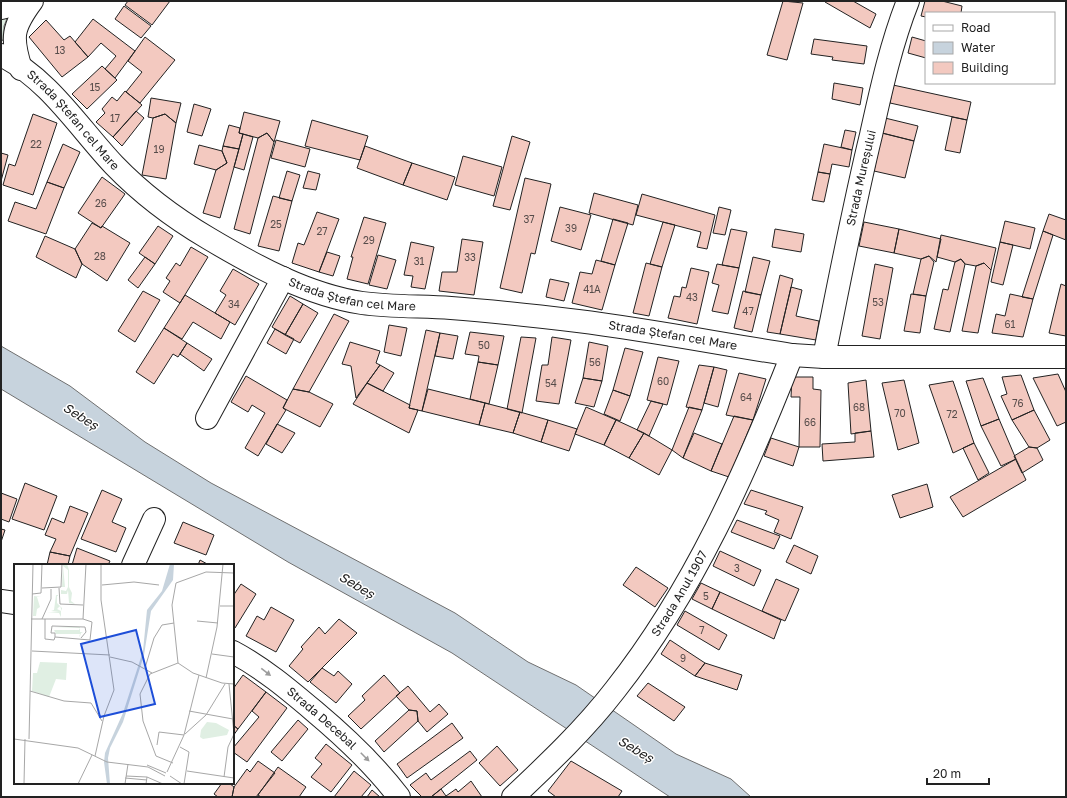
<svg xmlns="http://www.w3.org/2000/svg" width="1067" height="798" font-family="'Golos Text',sans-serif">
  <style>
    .green { fill: #e0efe3; stroke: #6f6f6f }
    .water { fill: #c7d3dd; stroke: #6f6f6f }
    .building { fill: #f3c9c0; stroke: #222 }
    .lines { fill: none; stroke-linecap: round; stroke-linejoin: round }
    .minor-casing { stroke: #222; stroke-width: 24 }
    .minor { stroke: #fff; stroke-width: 22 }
    .oneway { fill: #9c9c9c }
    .labels { text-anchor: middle; stroke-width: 3; stroke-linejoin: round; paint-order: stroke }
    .number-label { font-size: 10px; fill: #564c4a }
    .street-label { font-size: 12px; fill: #222; stroke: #fff }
    .water-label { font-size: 13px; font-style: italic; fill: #222; stroke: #fff }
    .inset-road { fill: none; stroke: #a7a7a7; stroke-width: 1 }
    .view { fill: #1d4ed8; fill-opacity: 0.15; stroke: #1d4ed8; stroke-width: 2 }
    .inset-edge { fill: none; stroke: #222; stroke-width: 2 }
  </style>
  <rect width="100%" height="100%" fill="#fff"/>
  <path class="green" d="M8,16L4,26V38L2,41L1,17Z"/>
  <path class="water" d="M1,346L70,386L145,442L211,483L455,613L528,662L576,685L676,754L731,779L751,797H670L452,653L288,562L1,389Z"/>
  <path class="building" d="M128,1H170L152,25L125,5Z
    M783,1L803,3L787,60L767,55Z
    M826,1H853L876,14L870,28L825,2Z
    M925,1H942L962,6L961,13H926V17L921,16Z
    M124,6L151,26L141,38L115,19Z
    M93,19L135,51L115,78L105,69L116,56L101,43L88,57L75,42Z
    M46,20L64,40L70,36L88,57L62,77L29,37Z
    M145,37L175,60L140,103L126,92L142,72L128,61Z
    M912,37L926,41V58L908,53Z
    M814,39L867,46L864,64L832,60L833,57L811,54Z
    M102,66L117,80L87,109L72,94Z
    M834,83L863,88L860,105L832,99Z
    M893,85L971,102L967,120L890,103Z
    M125,91L142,105L113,137L96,122L105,113L102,109L112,97L117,101Z
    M151,98L181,103L176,123L165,114L153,118L148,117Z
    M194,104L211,109L202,136L187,132Z
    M136,111L144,118L122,146L113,137Z
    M244,112L280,121L274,142L267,133L258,138L239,133Z
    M33,114L57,123L33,195L3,185L9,164L15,166Z
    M165,114L176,123L166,179L142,175L153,118Z
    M952,117L967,120L960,153L945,150Z
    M885,118L918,126L914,141L882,133Z
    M312,120L368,136L360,160L305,146Z
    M229,125L240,128L239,133L243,134L239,149L223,146Z
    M845,130L856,132L852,150L841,147Z
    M267,133L274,142L250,234L234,229L258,138Z
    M882,133L914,141L905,178L874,171Z
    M243,134L253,137L244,170L234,167Z
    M512,136L530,142L510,210L493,206Z
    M276,140L310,149L305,167L271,158Z
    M63,144L80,152L64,188L47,182Z
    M824,144L852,150L849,167L832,164L830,174L818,172Z
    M199,145L222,151L227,163L216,170L194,164Z
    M223,146L239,149L220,218L203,213L216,170L227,163L222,151Z
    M365,146L412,163L403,185L357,168Z
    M1,153L8,155L1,181Z
    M463,156L502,167L494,196L455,185Z
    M412,163L455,177L447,200L403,185Z
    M287,171L300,175L292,201L279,198Z
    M308,171L320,174L316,190L303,188Z
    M818,172L830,174L824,202L812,200Z
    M102,177L125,194L101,228L78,213Z
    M525,178L551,184L535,254L531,253L522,293L500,288Z
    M47,182L64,188L46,234L8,221L15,202L36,209Z
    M594,193L638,205L633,225L589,213Z
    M642,194L715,215L707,249L697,247L701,232L636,215Z
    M273,196L292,201L279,251L258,246Z
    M560,207L591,215L581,250L551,241Z
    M719,207L731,210L725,235L713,233Z
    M317,212L339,219L319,272L292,263L298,243L304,245Z
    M1049,214L1066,220V240L1043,231Z
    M364,217L386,223L368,284L347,279L353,257H351Z
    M613,219L628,223L615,265L601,261Z
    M1005,221L1035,228L1030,249L1000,242Z
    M663,222L675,225L662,267L650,264Z
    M864,222L899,229L894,253L859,246Z
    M92,223L101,228L102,226L130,243L107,281L82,264L75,249Z
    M158,226L173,236L155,264L139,253Z
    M731,229L747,232L739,268L722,265Z
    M775,229L804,234L801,252L772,247Z
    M899,229L941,239L936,262L929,256L921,259L894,253Z
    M1043,231L1053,235L1033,299L1022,297Z
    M941,235L996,248L991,270L984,263L976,266L965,264L961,259L955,262L937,257Z
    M45,236L75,249L82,264L76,278L36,257Z
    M462,239L483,242L474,295L439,291L442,272H457Z
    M411,242L434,247L425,289L411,287L413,276L404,275Z
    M1000,242L1013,245L1003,285L991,282Z
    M191,247L208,257L180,303L163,292L170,281L166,278L176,263L180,266Z
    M327,252L340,256L333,276L319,272Z
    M378,255L396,260L387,289L369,285Z
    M929,256L934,262L926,296L913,294L921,259Z
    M145,257L155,264L138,288L128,280Z
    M753,257L770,261L761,295L745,292Z
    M961,259L965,264L950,332L934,329L943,289L948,290L955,262Z
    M596,260L615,265L602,310L572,303L580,272L592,274Z
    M646,263L662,267L649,316L633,313Z
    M984,263L991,270L978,333L962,331L976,266Z
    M717,264L739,268L728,314L712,311L719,285L712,283Z
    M875,264L893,268L880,339L862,336Z
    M691,268L709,272L697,324L668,318L674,296L680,297L682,287L686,288Z
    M233,269L259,284L235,325L215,313L226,295L220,291Z
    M780,275L793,279L780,334L767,332Z
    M550,279L569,283L564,301L546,297Z
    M1061,284L1066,286V336L1049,333Z
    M791,287L802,290L796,316L819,321L816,340L780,334Z
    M143,291L160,300L135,342L118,331Z
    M743,291L761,295L752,332L734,328Z
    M911,294L926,296L920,333L904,331Z
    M1010,294L1033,299L1023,337L992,333L996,314L1005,316Z
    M185,295L230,322L221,339L193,322L182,339L164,328Z
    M290,296L303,304L285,335L272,327Z
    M303,304L318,313L300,343L285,335Z
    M334,314L349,321L309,392L293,389Z
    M389,325L407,328L401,356L384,352Z
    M164,328L187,343L178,357L173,354L154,384L136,372Z
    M275,329L294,339L286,354L267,343Z
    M426,330L440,333L422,411L409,408Z
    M470,332L504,336L498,365L478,362L479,356L465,354Z
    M440,333L458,336L453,359L435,356Z
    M521,337L536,338L522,413L507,409Z
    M552,337L571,340L559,404L536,401L542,365H548Z
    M350,342L380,351L376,363L380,365L356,398L351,366L342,364Z
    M589,342L608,346L602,381L583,378Z
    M187,343L212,359L204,371L180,354Z
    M625,348L643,352L630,396L613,390Z
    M658,357L679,361L667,405L647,400Z
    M478,362L498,365L489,404L470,399Z
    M380,365L394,373L383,391L367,383Z
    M699,365L714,367L702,410L686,407Z
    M714,367L727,370L718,407L704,403Z
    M739,373L766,379L753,420L726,415Z
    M1058,374L1066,392V422L1057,426L1033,378Z
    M1021,375L1034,410L1012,420L1001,396L1007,394L1002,377Z
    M246,376L287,400L283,408L286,410L258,456L245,448L265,413L252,405L248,412L231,402Z
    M792,377H813V389L821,390L820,447H799L800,397H791Z
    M583,378L602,381L594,407L575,403Z
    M983,378L999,419L981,426L966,381Z
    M866,380L871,431L851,434L848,383Z
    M904,380L919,443L898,450L882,383Z
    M953,381L974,443L953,453L929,385Z
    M367,383L410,405L409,408L418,410L409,433L353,404Z
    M293,389L309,392L333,404L320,427L283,408Z
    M428,389L485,403L479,425L422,411Z
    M613,390L630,396L620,421L604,414Z
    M651,401L663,404L649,436L637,430Z
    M485,403L520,412L513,433L479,425Z
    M586,407L616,420L604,445L575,434Z
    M689,407L702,410L683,458L672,450Z
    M1034,410L1050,440L1037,448L1029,447L1012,420Z
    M520,412L548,420L541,442L513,433Z
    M734,416L753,420L729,477L711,471Z
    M999,419L1016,459L1001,466L981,426Z
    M548,420L577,429L569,451L541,442Z
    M616,420L644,433L629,458L604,445Z
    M277,424L295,433L282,453L266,444Z
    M871,431L874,457L823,461L822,444L855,442V433Z
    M644,433L672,450L659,475L629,458Z
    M694,433L722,444L711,471L683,458Z
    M771,438L799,447L793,466L764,456Z
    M974,443L989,473L978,480L963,448Z
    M1029,447L1037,448L1043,460L1022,473L1014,456Z
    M1016,459L1026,480L963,517L950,497Z
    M25,483L57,496L44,530L12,519Z
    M927,484L933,507L900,518L892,495Z
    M102,490L122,499L112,522L126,528L116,552L81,539Z
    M751,490L803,507L791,539L774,532L779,520L765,514L767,511L744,504Z
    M1,493L17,499L9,522L1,519Z
    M70,506L88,513L70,556L50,552L56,539L45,535L52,518L64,523Z
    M737,520L780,536L774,549L731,532Z
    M183,522L214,535L206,555L174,543Z
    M1,529L5,530L1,542Z
    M794,545L818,556L811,574L786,562Z
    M77,548L110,561L108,565H72Z
    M720,551L761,570L754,586L713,566Z
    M50,552L70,556L68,565H47Z
    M200,560L209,565H198Z
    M636,567L668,588L655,607L623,585Z
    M776,579L799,589L785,621L762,611Z
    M701,583L720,592L712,609L692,599Z
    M241,584L256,594L235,628L233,627V596Z
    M720,592L781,620L774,639L712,609Z
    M271,607L294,620L276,652L246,636L257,616L264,620Z
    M685,611L727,635L719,650L677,625Z
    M339,619L357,633L308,682L289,666L303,649L301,647L319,627L325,634Z
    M670,640L705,663L695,676L661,654Z
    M705,663L742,675L737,690L695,676Z
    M322,668L334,676L338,671L352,684L336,703L310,682Z
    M243,675L266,692L238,729L233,725V689Z
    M384,675L400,693L361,729L348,716L365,700L362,696Z
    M648,683L685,707L674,721L637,696Z
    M408,686L430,712L439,704L448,714L427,732L418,721L417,711L409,710L396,696Z
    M266,692L287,708L247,762L233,752V748L259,717L252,711Z
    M409,710L417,711L418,721L384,752L375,741Z
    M298,720L308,729L282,761L271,752Z
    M452,723L463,738L407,778L397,764Z
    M233,725L238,729L233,736Z
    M326,744L352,765L331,792L311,777L322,764L315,758Z
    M497,746L518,770L500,786L479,763Z
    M470,751L477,760L431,797H422L410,785L426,773L431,780Z
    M258,761L275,773L256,797H232L234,787L247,769L250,772Z
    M571,761L622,791L618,797H556L548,791Z
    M278,767L306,787L299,797H261L258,795Z
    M354,771L371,785L361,797H334Z
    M471,781L482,797H431L441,789L446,796L456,789L458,792Z
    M222,783H229L234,787L232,797H218L214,794Z
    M372,790L380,797H367Z"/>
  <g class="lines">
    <defs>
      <g id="minor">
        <path d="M1,8L31,1"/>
        <path id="s1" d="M1,55C49,79 79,128 114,165C142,194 174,218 208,238C255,266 308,295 362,303C391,307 422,306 451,308C493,311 536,316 578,321C650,330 721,344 792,355L824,357H1066"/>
        <path d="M21,69C11,37 12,28 32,1"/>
        <path id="s2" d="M824,357C839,283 853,209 871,135C881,90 891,44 908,1"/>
        <path d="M207,418L283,278"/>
        <path d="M133,565L154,519"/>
        <path d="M1,601L15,603"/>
        <path id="s3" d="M233,652C263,668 288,689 314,711C345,737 374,764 399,797"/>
        <path id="s4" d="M513,797C548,764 585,729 615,690C694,590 746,472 792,355"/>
      </g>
    </defs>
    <use href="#minor" class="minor-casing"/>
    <use href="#minor" class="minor"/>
  </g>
  <defs><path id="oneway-solid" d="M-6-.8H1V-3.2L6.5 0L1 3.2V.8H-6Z"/></defs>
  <g class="oneway">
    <use href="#oneway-solid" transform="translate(266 672) rotate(38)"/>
    <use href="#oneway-solid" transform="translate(365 757) rotate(45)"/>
  </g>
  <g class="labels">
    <g class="number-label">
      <text x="60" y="54">13</text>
      <text x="95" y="91">15</text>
      <text x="115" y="122">17</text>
      <text x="36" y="148">22</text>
      <text x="159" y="153">19</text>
      <text x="101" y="207">26</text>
      <text x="529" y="223">37</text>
      <text x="276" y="228">25</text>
      <text x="571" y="232">39</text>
      <text x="322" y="235">27</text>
      <text x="369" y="244">29</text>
      <text x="100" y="260">28</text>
      <text x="470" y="261">33</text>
      <text x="419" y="265">31</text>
      <text x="592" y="293">41A</text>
      <text x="692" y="301">43</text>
      <text x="878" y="306">53</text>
      <text x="234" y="308">34</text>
      <text x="748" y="315">47</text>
      <text x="1010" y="328">61</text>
      <text x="484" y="349">50</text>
      <text x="595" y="366">56</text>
      <text x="663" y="385">60</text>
      <text x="551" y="387">54</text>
      <text x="746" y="401">64</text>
      <text x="1018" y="407">76</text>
      <text x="859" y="411">68</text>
      <text x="900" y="417">70</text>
      <text x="952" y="418">72</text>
      <text x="810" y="426">66</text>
      <text x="737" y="572">3</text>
      <text x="706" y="600">5</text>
      <text x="702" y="634">7</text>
      <text x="683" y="662">9</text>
    </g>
    <g class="street-label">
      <text dy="4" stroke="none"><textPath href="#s1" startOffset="98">Strada Ștefan cel Mare</textPath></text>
      <text dy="4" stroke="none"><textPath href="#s2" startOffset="183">Strada Mureșului</textPath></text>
      <text dy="4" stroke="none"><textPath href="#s1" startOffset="435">Strada Ștefan cel Mare</textPath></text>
      <text dy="4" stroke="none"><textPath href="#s1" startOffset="759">Strada Ștefan cel Mare</textPath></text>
      <text dy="4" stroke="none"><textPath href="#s4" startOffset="264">Strada Anul 1907</textPath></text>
      <text dy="4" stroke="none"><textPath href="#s3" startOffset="111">Strada Decebal</textPath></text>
    </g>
    <g class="water-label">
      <text transform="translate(81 416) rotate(32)" y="5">Sebeș</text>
      <text transform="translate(357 585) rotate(31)" y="5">Sebeș</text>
      <text transform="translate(636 749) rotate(31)" y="5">Sebeș</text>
    </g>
  </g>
  <g transform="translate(14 564)">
    <rect width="220" height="220" fill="#fff"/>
    <path d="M53,0L55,6V23L58,29L57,37L61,40L55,39L54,26L53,30H47V26L52,27L54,23V6L49,2L51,23H48L49,1ZM40,26H44V32H43V39L48,44V47L46,42L43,45L47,47V53L45,49H33L45,48L37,47L40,46L42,31H44V26ZM20,32L27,33H23L26,43L23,45L22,52H19ZM66,63V68H69L67,69L66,72L65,73L66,70H42L40,66H65L66,64L38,63ZM26,98L53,99L52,116L42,115L35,133L18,127L19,109H23ZM193,158L202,159L215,166L213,171L189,175L186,173L187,166Z" fill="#e0efe3"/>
    <path d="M156,0H160L159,16L137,47L130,91L109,158L96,184L94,194L96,220H93L90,198L91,189L109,149L129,87L133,46L148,27Z" fill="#c7d3dd"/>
    <path class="inset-road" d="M88,21L120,18L145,21M28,24L47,23L48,0M45,24L46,40L69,41M18,30L27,29L28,0M206,42H220M17,55H69L78,58L76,76L41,73M28,55L37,35V25M31,55V75L40,76L41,73M69,55L72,0M183,57L204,59M41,73V69H37L38,62L71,63L72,68L67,74M18,87L96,91M198,90L220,93M96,93L118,98L138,109M164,99L158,41L162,19L192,8L220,9M164,99L179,109L208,119L220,120M131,104L140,74L148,61L160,59M192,114L203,63L209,0M215,120L220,170M16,127L50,137L77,139L88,157M175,147L219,155M171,170L192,151L211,120M0,175L64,184L93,198L134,203L151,212M15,175L19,0M143,181L145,168L170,171M166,183L175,188L170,220M81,192L90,152L100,126L87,36V0M159,199L142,192L129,157L126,130L136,110L164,99M133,201L152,209M173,207L220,214M153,208L170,171L185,111M112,212L133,213M156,212L168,220M210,213L214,183L220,170M111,214L133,216M10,220L11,175M64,220L78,191M111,220L114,200M132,220L133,213L149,220"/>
    <path class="view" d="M122,66L141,140L86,153L67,80Z"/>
    <rect width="220" height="220" class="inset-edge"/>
  </g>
  <rect width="1067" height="798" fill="none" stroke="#222222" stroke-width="4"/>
  <rect x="925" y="12" width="130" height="72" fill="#ffffff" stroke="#a7a7a7"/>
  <rect x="933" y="25" width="20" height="6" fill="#ffffff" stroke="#a7a7a7"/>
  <text x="961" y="32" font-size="12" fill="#222222">Road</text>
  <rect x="933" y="42" width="20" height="12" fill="#c7d3dd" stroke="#a7a7a7"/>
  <text x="961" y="52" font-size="12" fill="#222222">Water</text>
  <rect x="933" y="62" width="20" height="12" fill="#f3c9c0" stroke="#a7a7a7"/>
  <text x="961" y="72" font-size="12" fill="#222222">Building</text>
  <path d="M927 778v6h62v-6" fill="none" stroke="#222222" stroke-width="2"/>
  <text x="933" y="778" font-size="12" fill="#222222" stroke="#ffffff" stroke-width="3" paint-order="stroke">20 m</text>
</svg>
